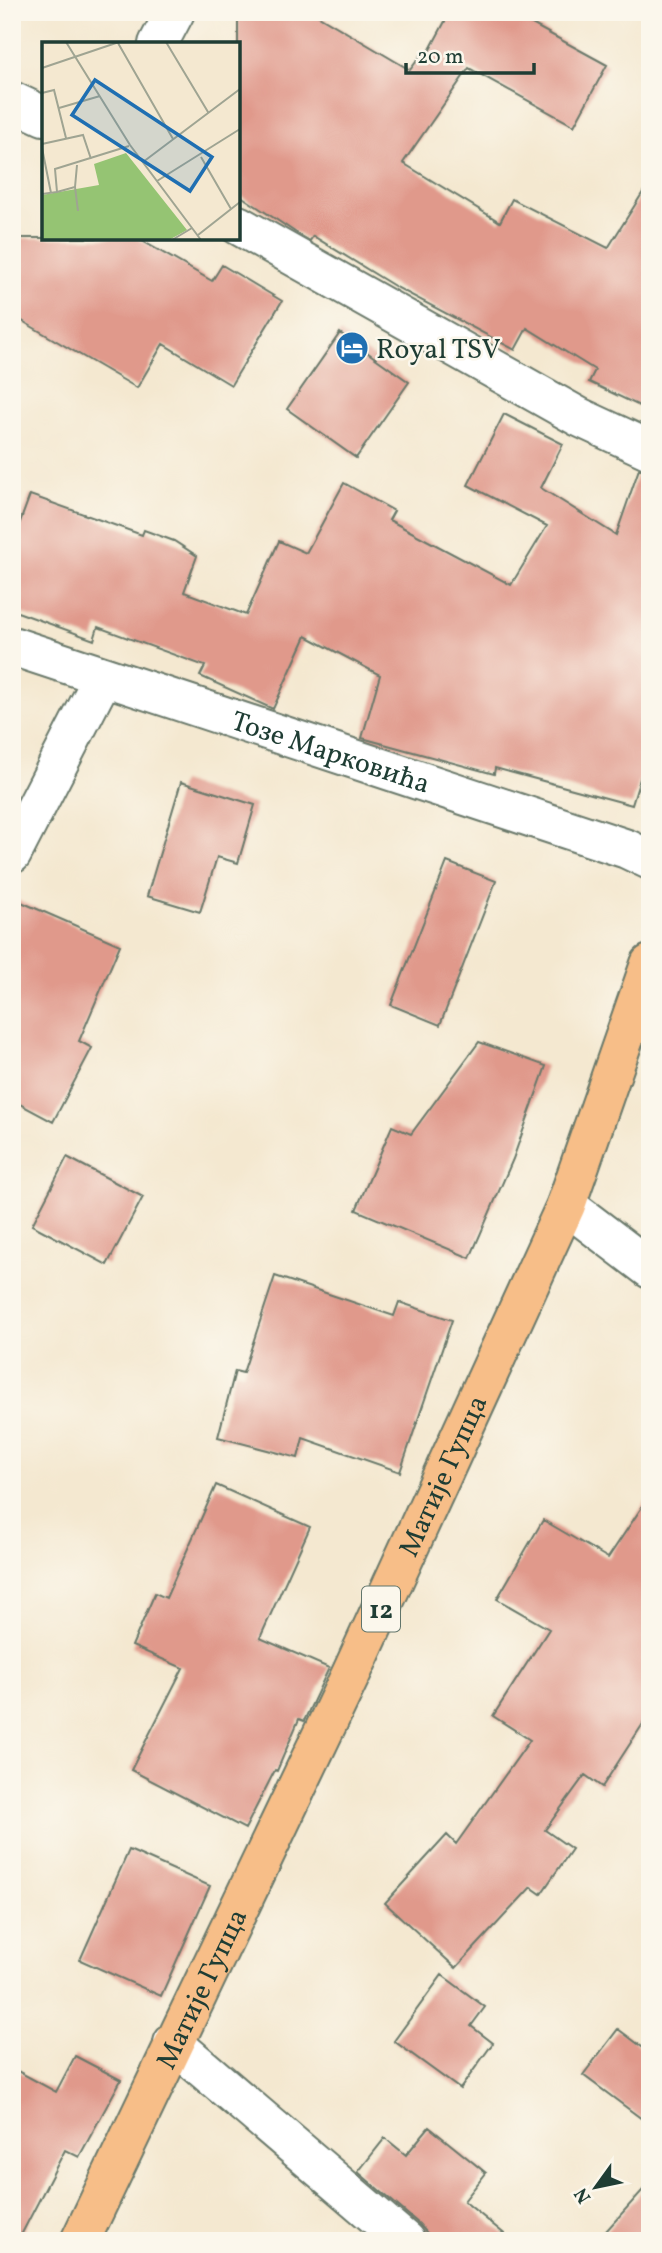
<svg xmlns="http://www.w3.org/2000/svg" width="662" height="2253" font-family="Vollkorn,serif">
  <style>
    .building { fill: #e0998b }
    .lines { fill: none; stroke-linecap: round; stroke-linejoin: round }
    .street-casing { stroke: #6a796b; stroke-width: 42 }
    .primary-casing { stroke: #6a796b; stroke-width: 42 }
    .street { stroke: #fff; stroke-width: 38 }
    .primary { stroke: #f7be88; stroke-width: 38 }
    .labels { text-anchor: middle; stroke-width: 5; stroke-linejoin: round; paint-order: stroke }
    .shield { fill: #fbf7ec; stroke: #61756b; stroke-width: 2 }
    .shield-label { font-size: 26px; font-weight: bold; fill: #1f3d34 }
    .poi-label { font-size: 28px; fill: #1f3d34; stroke: #fbf7ec; text-anchor: start }
    .street-label { font-size: 28px; fill: #1f3d34; stroke: #fbf7ec }
    .inset-road { fill: none; stroke: #9fa492; stroke-width: 2 }
    .view { fill: #1f6fb2; fill-opacity: 0.15; stroke: #1f6fb2; stroke-width: 3.5 }
    .inset-edge { fill: none; stroke: #1f3d34; stroke-width: 3.5 }
  </style>
  <rect width="100%" height="100%" fill="#fbf7ec"/>
  <filter id="ink" filterUnits="userSpaceOnUse"><feTurbulence type="fractalNoise" baseFrequency=".0143" numOctaves="2"/><feDisplacementMap in="SourceGraphic" scale="14" xChannelSelector="R" yChannelSelector="G"/><feConvolveMatrix kernelMatrix="1 2 1 2 8 2 1 2 1" color-interpolation-filters="sRGB"/></filter>
  <filter id="wash" filterUnits="userSpaceOnUse"><feTurbulence type="fractalNoise" baseFrequency=".00686" numOctaves="4" result="noise"/><feDisplacementMap in="SourceGraphic" scale="28" xChannelSelector="R" yChannelSelector="G"/><feGaussianBlur stdDeviation="1.57" result="paint"/><feColorMatrix in="noise" values="0 0 0 0 0 0 0 0 0 0 0 0 0 0 0 0 0 1.4 0 .05"/><feComposite in="paint" operator="in"/></filter>
  <g filter="url(#wash)">
    <rect width="100%" height="100%" fill="#f4e8d0"/>
    <g id="blocks">
      <path class="building" d="M238,12H312L410,70L422,54L426,57L450,12H510L607,65L574,126L469,68L403,163L500,222L512,199L608,248L650,181V411L589,382L595,370L527,328L515,350L396,287L313,236L310,241L295,232L238,194Z
        M12,238H137L212,281L222,265L282,301L231,385L163,344L137,388L12,315Z
        M340,333L409,382L356,458L287,409Z
        M504,414L563,444L541,488L616,535L639,469L650,472V746L632,805L495,768L494,774L362,738L380,675L306,636L273,709L200,676L205,666L98,627L94,640L12,610V544L30,495L142,535L144,530L174,541L197,556L184,592L246,615L279,541L306,553L344,483L394,511L389,520L511,585L547,526L468,485Z
        M181,782L255,805L238,863L217,857L200,912L147,896Z
        M447,862L496,881L440,1025L391,1005Z
        M12,898L120,945L79,1041L92,1048L53,1122L12,1100Z
        M479,1042L546,1066L513,1159L470,1258L356,1210L392,1126L411,1134Z
        M67,1157L143,1197L107,1265L32,1225Z
        M275,1276L394,1316L399,1302L452,1320L400,1472L303,1438L298,1458L218,1437L235,1371L243,1373Z
        M216,1485L310,1527L260,1638L329,1668L304,1721L299,1719L277,1771L275,1770L245,1829L131,1770L183,1668L132,1646L155,1593L166,1598Z
        M650,1495V1713L602,1787L585,1775L545,1830L572,1849L541,1894L531,1887L456,1968L385,1903L447,1835L456,1844L530,1740L493,1716L549,1629L497,1599L543,1520L608,1558Z
        M129,1850L210,1886L161,1996L80,1960Z
        M442,1975L485,2007L471,2026L493,2043L460,2089L394,2041Z
        M618,2029L650,2053V2125L583,2075Z
        M75,2056L121,2080L79,2157L65,2150L18,2241H12V2068L56,2092Z
        M429,2127L486,2173L464,2201L513,2241H434L419,2224L358,2172L385,2138L406,2155Z
        M650,2182V2241H597Z"/>
    </g>
  </g>
  <g filter="url(#ink)">
    <use href="#blocks" fill-opacity="0" stroke="#6a796b" stroke-width="2"/>
    <g class="lines">
      <defs>
        <g id="street">
          <path d="M158,44L175,12"/>
          <path d="M12,101L44,116"/>
          <path d="M238,225L579,417L650,450"/>
          <path id="s1" d="M12,646L627,849L650,860"/>
          <path d="M12,854L103,677"/>
          <path d="M566,1205L650,1269"/>
          <path d="M173,2043L405,2241"/>
        </g>
        <g id="primary">
          <path id="s2" d="M80,2241L352,1672L566,1205L650,964"/>
        </g>
      </defs>
      <use href="#street" class="street-casing"/>
      <use href="#primary" class="primary-casing"/>
      <use href="#street" class="street"/>
      <use href="#primary" class="primary"/>
    </g>
  </g>
  <defs>
    <symbol id="hotel-disc" viewBox="-11 -11 22 22"><circle r="9.5" fill="#1f6fb2" stroke="#fbf7ec"/><path d="M-6-4.5h1.5V1H6V5H4.5V3h-9V5H-6ZM-4 0a1.8 1.8 0 1 1 3.6 0ZM.5 0V-2.5h3Q6-2.5 6 0Z" fill="#fff"/></symbol>
  </defs>
  <g fill-rule="evenodd">
    <use href="#hotel-disc" x="333" y="329" width="38" height="38"/>
  </g>
  <g class="labels">
    <rect class="shield" x="362" y="1586.5" width="38" height="45" rx="5"/>
    <g class="shield-label">
      <text x="381" y="1618">12</text>
    </g>
    <g class="poi-label">
      <text x="376" y="358">Royal TSV</text>
    </g>
    <g class="street-label">
      <text dy="10" stroke="none"><textPath href="#s1" startOffset="336">Тозе Марковића</textPath></text>
      <text dy="10" stroke="none"><textPath href="#s2" startOffset="847">Матије Гупца</textPath></text>
      <text dy="10" stroke="none"><textPath href="#s2" startOffset="280">Матије Гупца</textPath></text>
    </g>
  </g>
  <g transform="translate(42 42)">
    <rect width="198" height="198" fill="#f4e8d0"/>
    <path d="M84,111L145,188L127,198H0V153L57,143L52,122Z" fill="#95c473"/>
    <path class="inset-road" d="M24,0L88,103L159,198M124,0L166,70M76,1L131,97M0,26L77,0M0,51L12,48L24,96M17,66L58,54M0,102L41,93L49,117M0,106L9,151M159,115L189,167M101,120L198,47M115,139L198,87M33,145L36,169M15,150L33,145L35,123M0,152L15,150L13,127L87,104M156,193L198,160M130,198L150,186"/>
    <path class="view" d="M53,38L170,115L148,149L30,73Z"/>
    <rect width="198" height="198" class="inset-edge"/>
  </g>
  <rect width="662" height="2253" fill="none" stroke="#fbf7ec" stroke-width="42"/>
  <g transform="translate(596 2187) rotate(237)" stroke="#fbf7ec" stroke-width="5" paint-order="stroke">
  <path d="M0-5L12 26L0 18L-12 26Z" fill="#1f3d34"/>
  <text y="-10" font-size="19" font-weight="bold" text-anchor="middle" fill="#1f3d34">N</text>
  </g>
  <path d="M406 63v10h128v-10" fill="none" stroke="#1f3d34" stroke-width="3.5"/>
  <text x="417" y="63" font-size="21" fill="#1f3d34" stroke="#fbf7ec" stroke-width="5" paint-order="stroke">20 m</text>
</svg>
